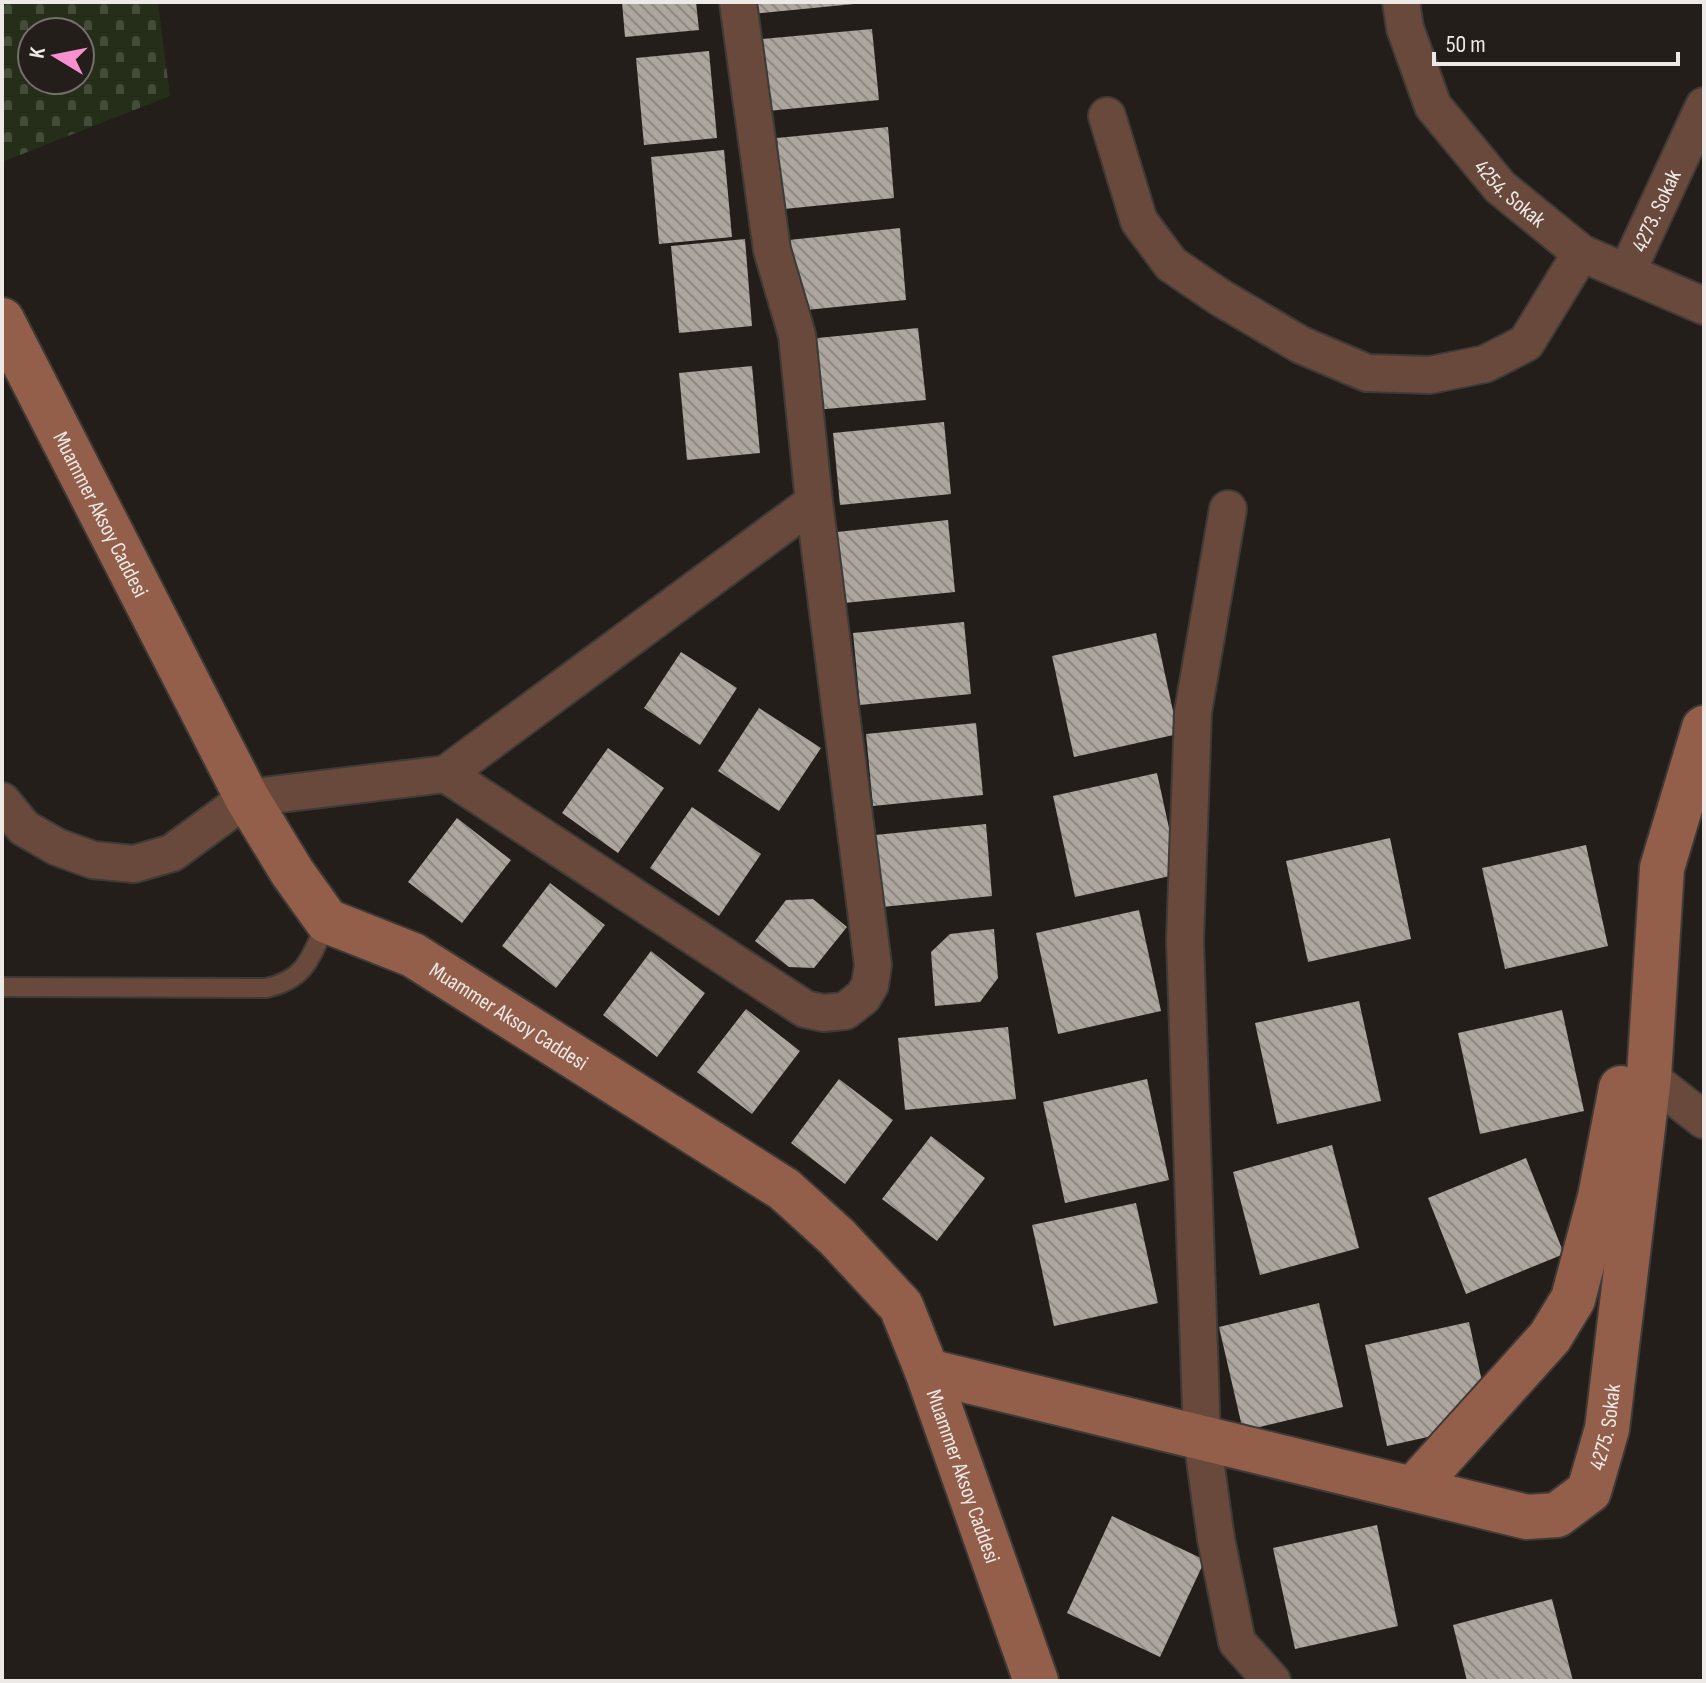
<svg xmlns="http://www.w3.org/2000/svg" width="1706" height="1683" font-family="'Sofia Sans Condensed',sans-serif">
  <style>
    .cemetery { fill: url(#cemetery-stones); fill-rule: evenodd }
    .building { fill: url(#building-back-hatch) }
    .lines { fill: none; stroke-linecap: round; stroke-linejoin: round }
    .lane-casing { stroke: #3f3a36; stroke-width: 22 }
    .street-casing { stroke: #3f3a36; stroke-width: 40 }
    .secondary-casing { stroke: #3f3a36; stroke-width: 48 }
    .lane { stroke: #69493b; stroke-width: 18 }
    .street { stroke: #69493b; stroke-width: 36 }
    .secondary { stroke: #935f4a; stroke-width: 44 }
    .labels { text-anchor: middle; stroke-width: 8; stroke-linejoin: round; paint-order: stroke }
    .street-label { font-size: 22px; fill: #ede9e6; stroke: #231e19 }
  </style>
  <defs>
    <pattern id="cemetery-stones" width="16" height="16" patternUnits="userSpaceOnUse" patternTransform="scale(2)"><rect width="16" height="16" fill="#242e18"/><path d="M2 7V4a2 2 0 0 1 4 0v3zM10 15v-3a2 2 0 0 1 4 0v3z" fill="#444c3a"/></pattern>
    <pattern id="building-back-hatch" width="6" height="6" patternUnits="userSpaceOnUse" patternTransform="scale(2)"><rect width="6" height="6" fill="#aca69f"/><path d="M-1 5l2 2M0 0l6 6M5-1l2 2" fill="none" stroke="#8e8984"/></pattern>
  </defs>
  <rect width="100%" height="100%" fill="#231e19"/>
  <path class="cemetery" d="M2,2H158L170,96L2,162ZM32,32H80V80H32Z"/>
  <path class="building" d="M622,2H696L699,30L625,37Z
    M750,2H854V4L752,14Z
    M872,29L879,100L768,111L761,39Z
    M709,51L717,138L644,145L636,58Z
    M888,127L894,198L784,209L777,138Z
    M724,150L732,237L659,244L651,157Z
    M900,228L906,300L796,311L789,240Z
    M745,239L752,326L679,333L671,246Z
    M918,328L926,400L815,410L808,339Z
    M752,366L760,453L687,460L679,373Z
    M944,422L951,494L840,505L833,433Z
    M948,520L955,592L844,603L837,532Z
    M964,622L971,694L860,705L853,633Z
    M1156,633L1178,734L1074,757L1052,656Z
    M681,652L737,688L700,745L644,708Z
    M759,708L821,748L779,811L718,771Z
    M976,723L983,795L873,806L866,734Z
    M608,748L664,788L618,853L562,813Z
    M1157,773L1179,874L1075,897L1053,796Z
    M692,807L761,854L719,916L650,868Z
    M457,818L511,860L462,923L408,882Z
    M986,824L992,896L882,907L875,835Z
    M1390,838L1411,939L1308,962L1286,861Z
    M1586,845L1608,946L1505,969L1482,868Z
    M550,883L605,925L556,988L502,946Z
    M813,899L847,927L814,968L789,967L755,941L786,900Z
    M1139,910L1161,1011L1058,1034L1036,933Z
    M994,929L998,978L980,1002L935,1006L931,952L950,934Z
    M651,951L705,993L657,1057L603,1015Z
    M1359,1001L1381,1101L1277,1124L1255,1023Z
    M746,1009L800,1051L752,1114L697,1072Z
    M1562,1010L1584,1111L1480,1134L1458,1033Z
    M1008,1027L1016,1099L905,1110L898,1038Z
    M839,1079L893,1120L845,1184L791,1143Z
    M1147,1079L1169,1180L1065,1203L1043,1102Z
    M931,1136L985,1178L937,1241L882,1199Z
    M1332,1145L1359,1248L1260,1275L1233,1172Z
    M1526,1158L1564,1254L1466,1294L1428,1198Z
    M1136,1203L1158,1303L1054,1326L1032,1225Z
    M1319,1303L1343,1407L1243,1431L1219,1327Z
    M1469,1322L1491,1423L1387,1446L1365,1345Z
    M1112,1516L1205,1560L1160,1657L1067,1613Z
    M1377,1525L1398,1626L1295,1649L1273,1548Z
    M1552,1599L1573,1681H1467L1453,1625Z"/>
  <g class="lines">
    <defs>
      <path id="lane" d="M2,987L266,988C308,979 311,955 327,921"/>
      <g id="street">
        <path id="s1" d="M1401,2L1405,28L1433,106L1500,187L1581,253L1704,306"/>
        <path d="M1107,116L1139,221L1171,264L1221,298L1301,345L1367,373L1430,375L1485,364L1526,343L1581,253"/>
        <path id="s2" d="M1627,272L1704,106"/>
        <path d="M1228,509L1193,712L1185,941L1202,1438L1216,1539L1237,1642L1272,1681"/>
        <path d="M446,774L814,502"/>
        <path d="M2,801L24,828L57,847L93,860L134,864L172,853L247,798L446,774L805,1009L823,1013L845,1011L863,997L870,985L873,965L814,502L797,335L772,250L738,2"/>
        <path d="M1649,1077L1704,1120"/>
      </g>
      <g id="secondary">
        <path id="s3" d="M2,320L247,798L292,872L327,921L413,955L784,1189L837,1237L901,1306L927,1371L1036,1681"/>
        <path id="s4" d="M927,1371L1527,1517L1557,1515L1589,1491L1607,1429L1649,1077L1662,868L1704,728"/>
        <path d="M1413,1489L1550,1337L1573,1299L1600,1197L1621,1088"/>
      </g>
    </defs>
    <use href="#lane" class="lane-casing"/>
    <use href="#street" class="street-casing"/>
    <use href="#secondary" class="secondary-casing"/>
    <use href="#lane" class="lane"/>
    <use href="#street" class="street"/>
    <use href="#secondary" class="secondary"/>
  </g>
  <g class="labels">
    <g class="street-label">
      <text dy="8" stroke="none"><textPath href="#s1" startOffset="226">4254. Sokak</textPath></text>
      <text dy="8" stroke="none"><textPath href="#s2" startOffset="68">4273. Sokak</textPath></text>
      <text dy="8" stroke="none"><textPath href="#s3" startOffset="218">Muammer Aksoy Caddesi</textPath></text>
      <text dy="8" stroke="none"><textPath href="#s3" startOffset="890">Muammer Aksoy Caddesi</textPath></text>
      <text dy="8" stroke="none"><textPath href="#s4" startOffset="754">4275. Sokak</textPath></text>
      <text dy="8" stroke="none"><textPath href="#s3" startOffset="1562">Muammer Aksoy Caddesi</textPath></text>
    </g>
  </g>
  <rect width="1706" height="1683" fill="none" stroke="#ede9e6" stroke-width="8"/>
  <g transform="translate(56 56) rotate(280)"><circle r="38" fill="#231e19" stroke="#746f6b" stroke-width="2"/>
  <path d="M0-6L14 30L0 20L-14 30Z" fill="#f790cf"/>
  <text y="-12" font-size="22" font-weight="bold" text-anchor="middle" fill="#ede9e6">K</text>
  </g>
  <path d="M1434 52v12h244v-12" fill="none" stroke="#ede9e6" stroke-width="4"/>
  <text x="1446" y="52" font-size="24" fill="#ede9e6" stroke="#231e19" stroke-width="6" paint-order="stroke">50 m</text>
</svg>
